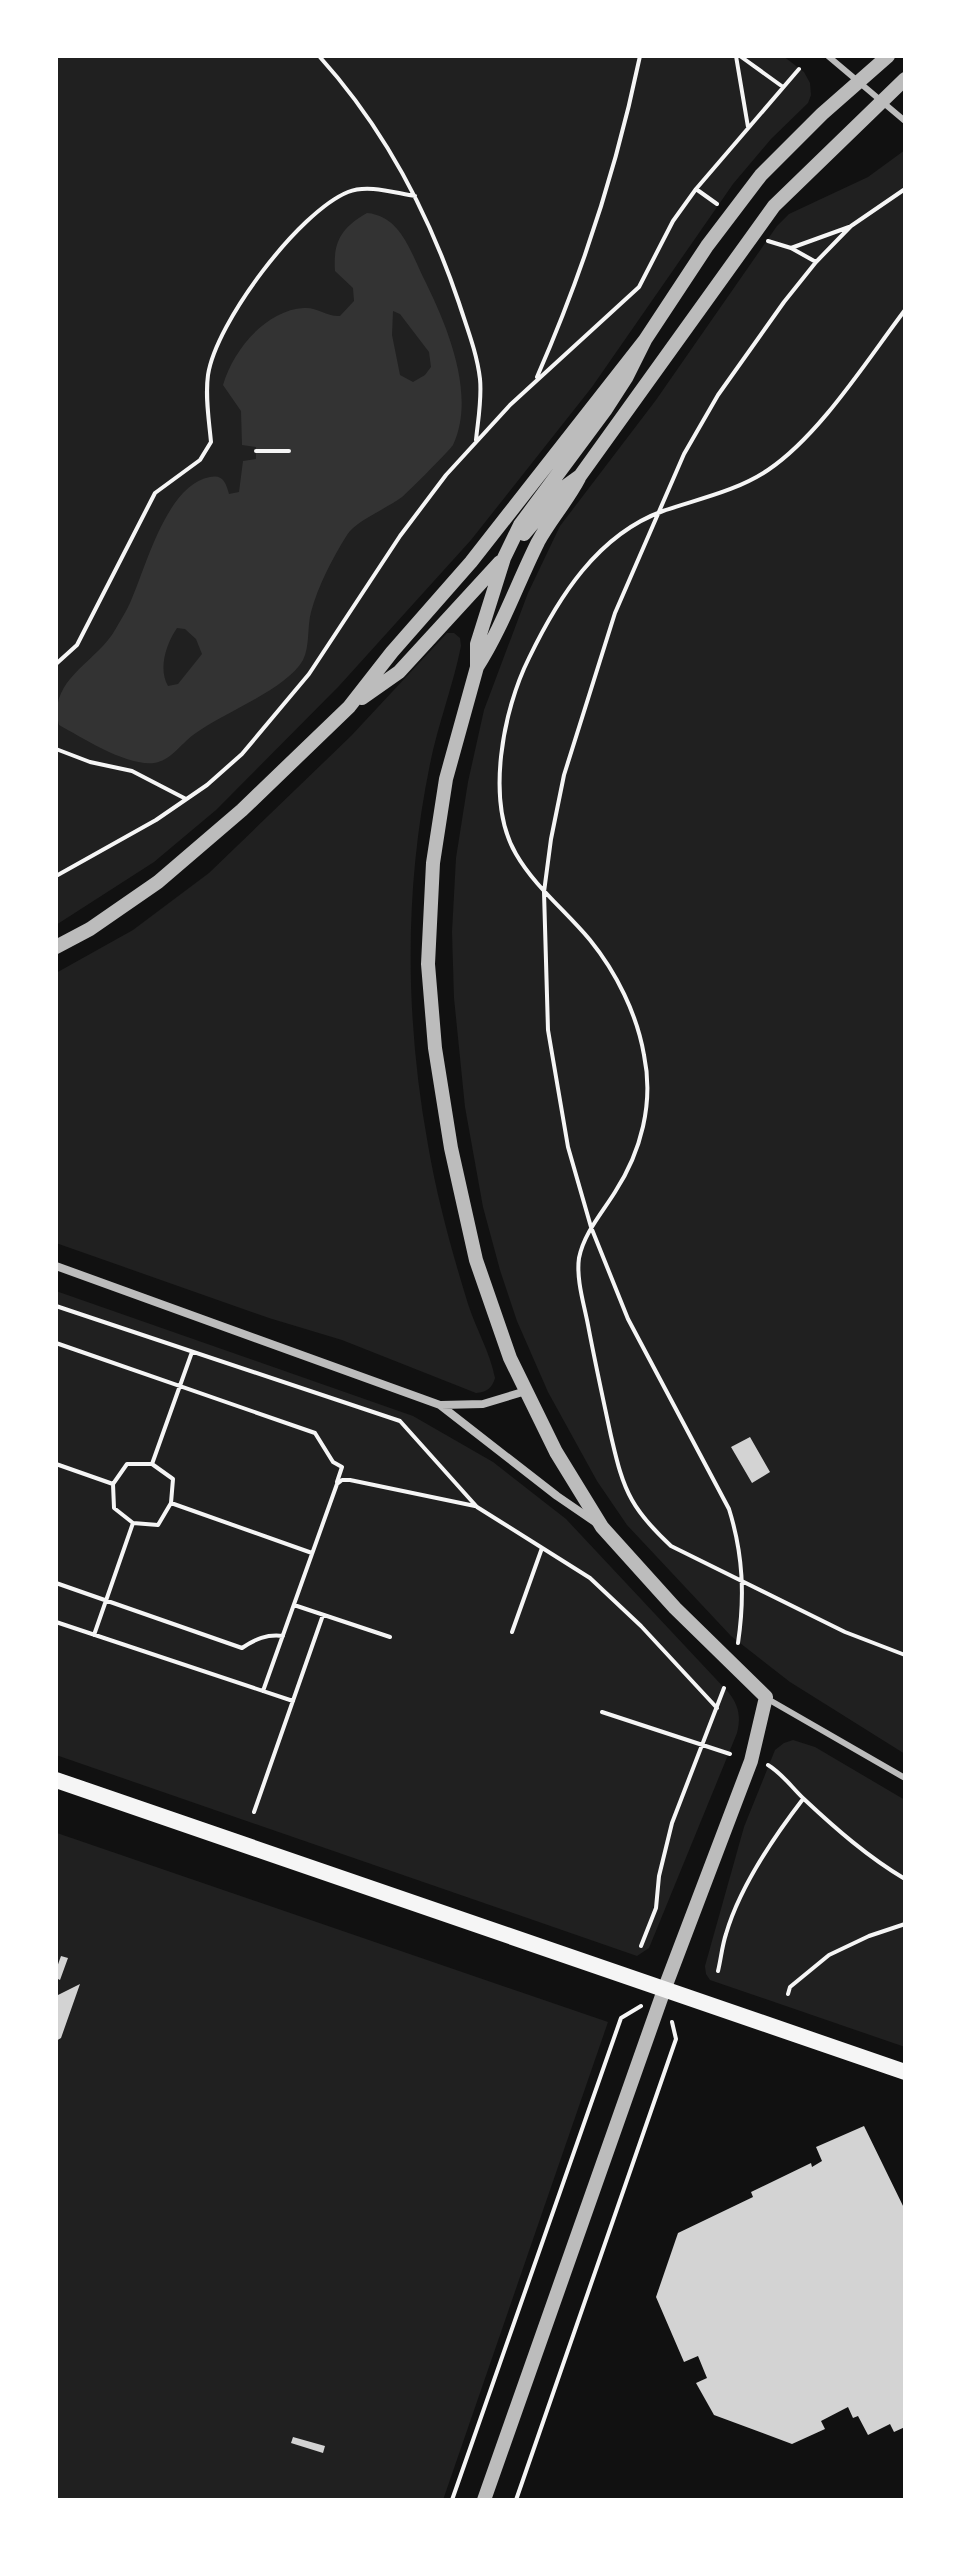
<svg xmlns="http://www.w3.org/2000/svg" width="961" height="2556" font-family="'Noto Sans',sans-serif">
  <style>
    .green { fill: #202020 }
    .water { fill: #333; fill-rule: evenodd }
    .building { fill: #d3d3d3 }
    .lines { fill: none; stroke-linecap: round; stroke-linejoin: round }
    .path { stroke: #f5f5f5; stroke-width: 4 }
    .service { stroke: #bcbcbc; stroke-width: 6 }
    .minor { stroke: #bcbcbc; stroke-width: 8 }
    .tertiary { stroke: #bcbcbc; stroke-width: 14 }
    .secondary { stroke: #f5f5f5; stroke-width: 16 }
  </style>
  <rect width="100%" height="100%" fill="#111"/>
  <path class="green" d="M56,56H783L804,72L810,83L811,95L808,103L771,139L733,184L592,387L471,540L339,686L216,810L154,862L56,925Z
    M905,150V1754L790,1682L731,1636L627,1525L597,1481L548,1392L517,1321L500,1270L483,1207L465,1107L454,998L452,932L456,858L468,782L484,710L528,593L560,526L656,400L777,226L789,214L868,177Z
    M447,633H454L460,638L461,646C453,686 438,724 430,764C404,890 405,1018 428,1145C437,1198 452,1252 468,1304C476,1329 490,1352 495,1378C492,1388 487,1392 476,1393L342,1340L269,1318L56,1243V973L133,930L209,873L351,736Z
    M56,1291L413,1416L493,1462L566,1519L729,1693C739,1706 741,1717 737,1733L649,1948L637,1956L56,1755Z
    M793,1740L815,1747L905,1800V2047L710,1980L706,1974L705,1966L744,1827L775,1750L784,1743Z
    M57,1833L608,2022L443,2500H56Z"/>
  <path class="water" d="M367,213C400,216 410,250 423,277C446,323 477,394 453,445C450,450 408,492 402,497C388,508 355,521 347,535C333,557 318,586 311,612C307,627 310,646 303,660C286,690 222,713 193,735C181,744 170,761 154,763C126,766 83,738 59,725C47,680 96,663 115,630C120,621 126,612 130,603C146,568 166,485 210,477C223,474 226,483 229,494L239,492L243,461L256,459V447L242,445L241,411L223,385C233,350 266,310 304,308C317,307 327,317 340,316L354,301L353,288L335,271C333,242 341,228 367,213ZM393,311L400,314L429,352L431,367L425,375L413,382L400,375L392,335ZM177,628L185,629L196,639L202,654L178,684L168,686C158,669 166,644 177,628Z"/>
  <path class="building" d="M750,1437L770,1472L752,1483L731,1447Z
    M61,1956L68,1958L60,1980L56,1978V1970Z
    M80,1984L61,2038L56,2041V1996Z
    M864,2126L905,2210V2241L903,2242L905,2247V2427L894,2432L890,2424L868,2435L858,2416L853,2418L848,2407L821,2421L825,2429L792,2444L714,2415L696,2383L707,2378L698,2356L684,2362L656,2297L678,2233L753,2197L751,2192L811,2163L812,2167L822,2161L816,2147Z
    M293,2437L325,2446L323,2453L291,2443Z"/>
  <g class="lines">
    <path class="path" d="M319,56C384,128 428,211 459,303C467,328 477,353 480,379C482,399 478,420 476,440
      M736,56L748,127
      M740,56L783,87
      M696,189L717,204
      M768,241L791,248L816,262
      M791,248L849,227
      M905,310C867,360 820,435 768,470C737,491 698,499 663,511C597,535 558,598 529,658C503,710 485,801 516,854C535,887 566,911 590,940C616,972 637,1014 644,1055C654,1103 641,1152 615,1192C602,1213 584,1233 579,1258C576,1279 584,1304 588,1325C595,1362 603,1399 611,1436C616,1457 621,1481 632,1500C642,1518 656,1532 671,1546L845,1632L905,1655
      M537,377C583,272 617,167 640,56
      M256,451H289
      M56,664L77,645L155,493L200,460L211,442C209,420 205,397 208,375C216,322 299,212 348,192C368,184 395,193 415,196
      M56,749L90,762L132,771L186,799
      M56,876L156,820L207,785L242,754L309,674L400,536L446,475L510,405L639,287L673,221L696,189L799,69
      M56,1306L400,1421L477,1507L590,1578L641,1626L717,1708
      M56,1343L315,1433L333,1462L342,1467L337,1482
      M56,1464L113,1484
      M127,1464H152L173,1479L171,1503L158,1525L133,1523L114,1508L113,1484Z
      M152,1464L192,1352
      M171,1503L312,1553
      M56,1583L242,1648C255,1639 267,1634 283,1636
      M294,1605L390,1637
      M56,1622L293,1701
      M512,1632L542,1548
      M94,1635L133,1523
      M738,1643C745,1596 743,1554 729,1509L628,1319L591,1227L568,1147L548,1030L544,892L551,839L564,775L615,613L684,454L718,395L784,302L816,262L851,226L905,189
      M263,1691L337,1484L342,1480H350L475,1506
      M602,1712L730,1754
      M768,1765C783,1774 792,1788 805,1800C836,1829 868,1857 905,1879
      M254,1812L323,1615
      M641,1946L656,1908L659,1876L672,1823L724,1688
      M718,1971C721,1959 722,1946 726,1934C740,1886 773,1838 803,1799
      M788,1994L790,1987L829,1955L869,1936L905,1924
      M452,2500L621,2018L641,2006
      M516,2500L676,2039L672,2022"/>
    <path class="service" d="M828,56L905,121
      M766,1698L905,1778"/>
    <path class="minor" d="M56,1266L440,1405L557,1496L595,1522
      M441,1405L483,1404L526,1391"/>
    <path class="tertiary" d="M524,534L562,489L580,476L774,206L905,79
      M477,667C502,628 517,584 538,542C550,520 567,501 579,478
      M362,698L399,672L500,562
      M56,947L90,929L158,882L242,810L349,707L392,652L471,562L645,340L707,246L761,175L822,114L888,56
      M484,2500L664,1990L751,1761L766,1697L675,1608L602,1527L556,1452L510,1358L476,1260L451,1148L435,1048L428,964L433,863L446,779L477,667V644L504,558L520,525L606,409L626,378L645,340"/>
    <path class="secondary" d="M56,1780L905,2072"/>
  </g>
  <rect width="961" height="2556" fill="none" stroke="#ffffff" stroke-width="116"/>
</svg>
